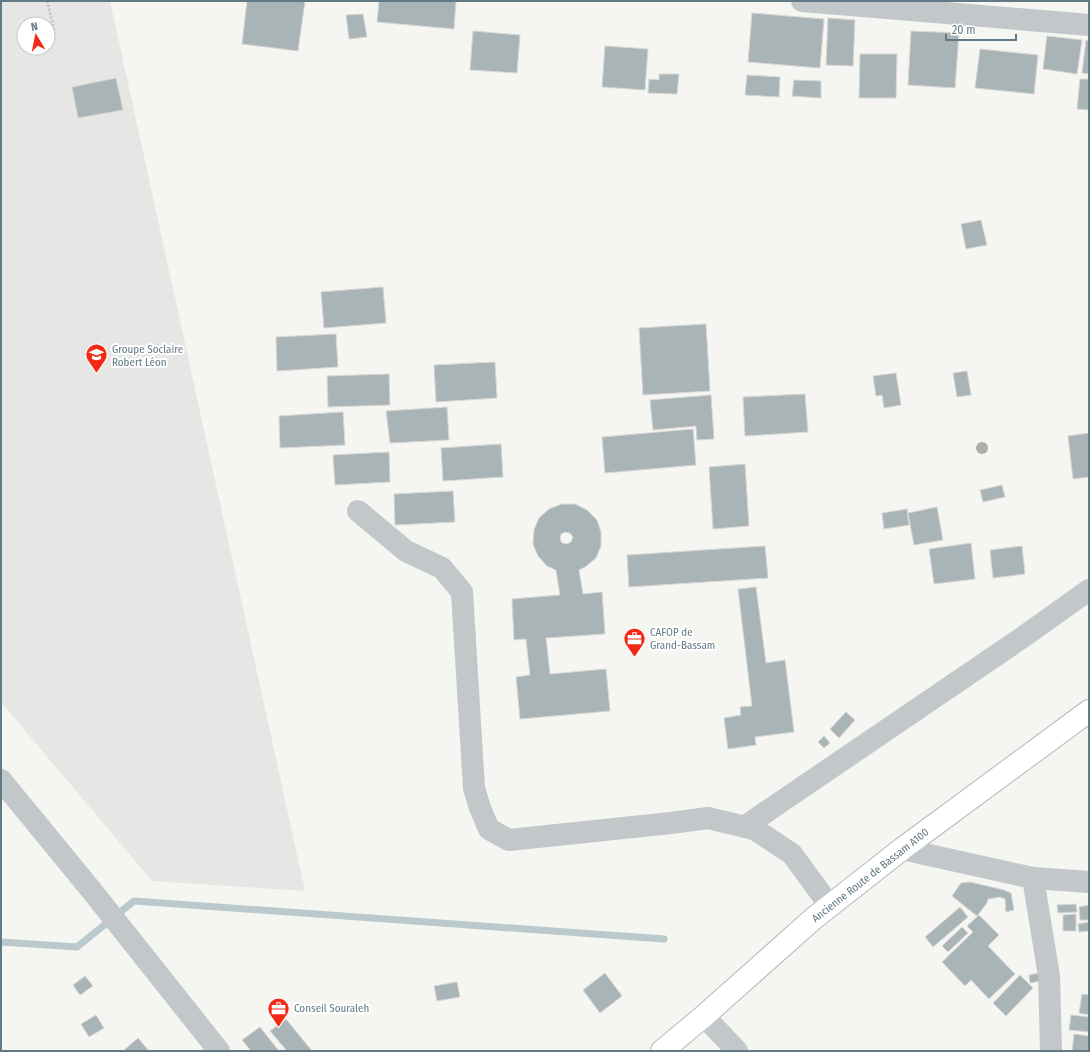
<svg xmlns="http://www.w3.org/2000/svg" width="1090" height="1052" font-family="'Fira Sans Condensed',sans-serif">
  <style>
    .built { fill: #e6e6e4; fill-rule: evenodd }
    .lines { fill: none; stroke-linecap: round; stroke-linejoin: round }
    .stream { stroke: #b9c9cc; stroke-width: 7 }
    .building { fill: #a9b4b7; stroke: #d7d6d4; fill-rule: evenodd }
    .major-casing { stroke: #b3b9bc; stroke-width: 24 }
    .path { stroke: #bec0c2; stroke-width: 2.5; stroke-dasharray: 2 2; stroke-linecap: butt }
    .minor { stroke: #c2c7ca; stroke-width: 22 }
    .major { stroke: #fff; stroke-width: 22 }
    .tree { fill: #a9b2a2 }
    .labels { text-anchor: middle; stroke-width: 4; stroke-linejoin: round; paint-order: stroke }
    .poi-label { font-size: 11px; fill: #627a85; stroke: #fff; text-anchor: start }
    .street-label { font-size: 11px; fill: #627a85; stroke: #fff }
  </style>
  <rect width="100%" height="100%" fill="#f5f5f1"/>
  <path class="built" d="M1,1H110L305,891L152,881L1,702ZM24,24H48V48H24Z"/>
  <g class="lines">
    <path class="stream" d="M1,942L77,947L134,901L664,939"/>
  </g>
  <path class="building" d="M247,1H305L298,51L242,44Z
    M379,1H456L454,29L377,22Z
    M752,13L824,19L820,68L748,62Z
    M363,14L367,37L349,39L346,15Z
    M828,18L855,20L853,66L826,65Z
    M473,31L520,35L517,73L470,70Z
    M911,31L959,33L955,88L908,85Z
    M1047,36L1082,40L1077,74L1043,69Z
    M1086,40L1089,41V74L1082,73Z
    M605,46L648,49L645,90L602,87Z
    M980,49L1038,55L1034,94L975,88Z
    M860,54H897L896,98H859Z
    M659,74H679L677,94L648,93L649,79L659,80Z
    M747,75L780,77L779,97L745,95Z
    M116,78L123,110L78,118L72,87Z
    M1080,79H1089V110L1077,109Z
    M794,80L821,81V98L792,96Z
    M981,220L987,245L966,249L961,224Z
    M383,287L386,323L324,328L321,292Z
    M706,324L710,391L643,395L639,328Z
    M336,334L338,367L277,371L276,337Z
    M495,362L497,398L436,402L434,365Z
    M967,371L971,395L957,397L953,373Z
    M896,373L901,405L884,408L882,395L876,396L873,376Z
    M389,374L390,405L328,407L327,376Z
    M805,394L808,432L745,436L743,397Z
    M711,395L714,439L697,440L696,426L653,430L650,400Z
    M447,407L449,440L390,443L386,411Z
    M343,412L345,445L280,448L279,416Z
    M693,429L696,465L605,473L602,437Z
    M1089,433V477L1073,479L1068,436Z
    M501,444L503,477L443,481L441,448Z
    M389,452L390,482L335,485L333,455Z
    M745,464L749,526L713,529L709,467Z
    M1002,485L1005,497L983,502L980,490Z
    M453,491L455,522L395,525L394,494Z
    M562,504H575L587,510L597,520L601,532V546L596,558L585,567L579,570L583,594L602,592L605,634L546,638L550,674L606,669L610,711L520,719L516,677L530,675L526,639L514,640L512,599L560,595L556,570L547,566L538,556L533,544L534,530L539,518L549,509ZM565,532L570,533L573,537L571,542L567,544L562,543L560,539L561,534Z
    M937,507L943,540L914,545L908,513Z
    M907,509L909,525L884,529L882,513Z
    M971,543L975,579L934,584L929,549Z
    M765,546L768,578L629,587L627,555Z
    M1022,546L1025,574L993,578L990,550Z
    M756,587L766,663L785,660L794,732L755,737L756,745L728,749L724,718L741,715L740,707L752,706L738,589Z
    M846,712L855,720L839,738L830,729Z
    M824,736L830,743L824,748L818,742Z
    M970,882L1004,890L1011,893L1014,910L1006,912L1005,899L1000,897L988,899L987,903L977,916L952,896L961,883Z
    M1076,904L1077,912L1058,913L1057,905Z
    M1089,905V920H1080L1079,907Z
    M960,907L968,917L933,947L925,937Z
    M1076,914V931H1063V915Z
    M979,915L999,935L988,946L1015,974L989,999L971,980L965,986L942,962L973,932L967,926Z
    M1089,922V931L1079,932L1078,924Z
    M962,927L968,933L948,952L942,946Z
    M605,973L622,996L600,1013L583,990Z
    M1039,973L1040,981L1030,983L1029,975Z
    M1020,975L1033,988L1006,1016L993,1003Z
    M85,976L93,986L80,995L73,985Z
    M457,982L460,997L437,1001L434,986Z
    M1082,994L1089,995V1015L1079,1013Z
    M96,1015L104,1028L89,1037L81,1024Z
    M1071,1015L1089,1017V1032L1069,1030Z
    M286,1019L312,1051H287L270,1031Z
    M260,1027L279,1051H251L242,1040Z
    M1074,1034L1089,1036V1051H1072Z
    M138,1038L149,1051H123Z"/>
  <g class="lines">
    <defs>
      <path id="major" d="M662,1051L704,1016L813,919L902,849L1089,711"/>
    </defs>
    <use href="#major" class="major-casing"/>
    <path class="path" d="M47,1L55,33"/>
    <path class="minor" d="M802,1L1089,25
      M358,511L406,551L442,568L462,592L474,788L480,808L489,829L509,840L671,823L708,818L754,829L792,854L830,906
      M1,780L92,891L219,1051
      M744,827L1023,637L1089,590
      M902,849L1033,878L1089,882
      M1033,878L1049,976L1051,1051
      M704,1016L737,1051"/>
    <use href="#major" class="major"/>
  </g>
  <circle class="tree" cx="982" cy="448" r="6"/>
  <defs>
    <symbol id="school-pin" viewBox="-11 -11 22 30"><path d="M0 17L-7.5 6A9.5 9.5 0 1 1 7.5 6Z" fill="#f22915" stroke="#fff"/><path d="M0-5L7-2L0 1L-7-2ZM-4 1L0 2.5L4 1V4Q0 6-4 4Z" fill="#fff"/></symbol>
    <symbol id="office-pin" viewBox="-11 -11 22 30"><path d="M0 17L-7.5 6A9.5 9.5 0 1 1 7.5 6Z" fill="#f22915" stroke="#fff"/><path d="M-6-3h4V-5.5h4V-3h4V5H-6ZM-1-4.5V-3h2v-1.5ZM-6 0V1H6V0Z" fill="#fff"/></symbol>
  </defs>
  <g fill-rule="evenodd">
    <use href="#school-pin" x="84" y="342" width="25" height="34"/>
    <use href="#office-pin" x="622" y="626" width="25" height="34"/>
    <use href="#office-pin" x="266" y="996" width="25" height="34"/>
  </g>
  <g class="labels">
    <g class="poi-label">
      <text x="112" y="353">Groupe Soclaire<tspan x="112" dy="13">Robert Léon</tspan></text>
      <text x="650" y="636">CAFOP de<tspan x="650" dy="13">Grand-Bassam</tspan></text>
      <text x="294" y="1012">Conseil Souraleh</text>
    </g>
    <g class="street-label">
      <text transform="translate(870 875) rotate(-38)" y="4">Ancienne Route de Bassam A100</text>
    </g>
  </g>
  <rect width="1090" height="1052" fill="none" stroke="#627a85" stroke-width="4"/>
  <g transform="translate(36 36) rotate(350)"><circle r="19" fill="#ffffff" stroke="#c0cace"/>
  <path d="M0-3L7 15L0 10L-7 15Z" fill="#f22915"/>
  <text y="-6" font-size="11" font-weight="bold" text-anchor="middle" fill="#627a85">N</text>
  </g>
  <path d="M946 34v6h70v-6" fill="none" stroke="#627a85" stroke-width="2"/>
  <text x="952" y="34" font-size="12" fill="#627a85" stroke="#ffffff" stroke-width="3" paint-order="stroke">20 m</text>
</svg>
